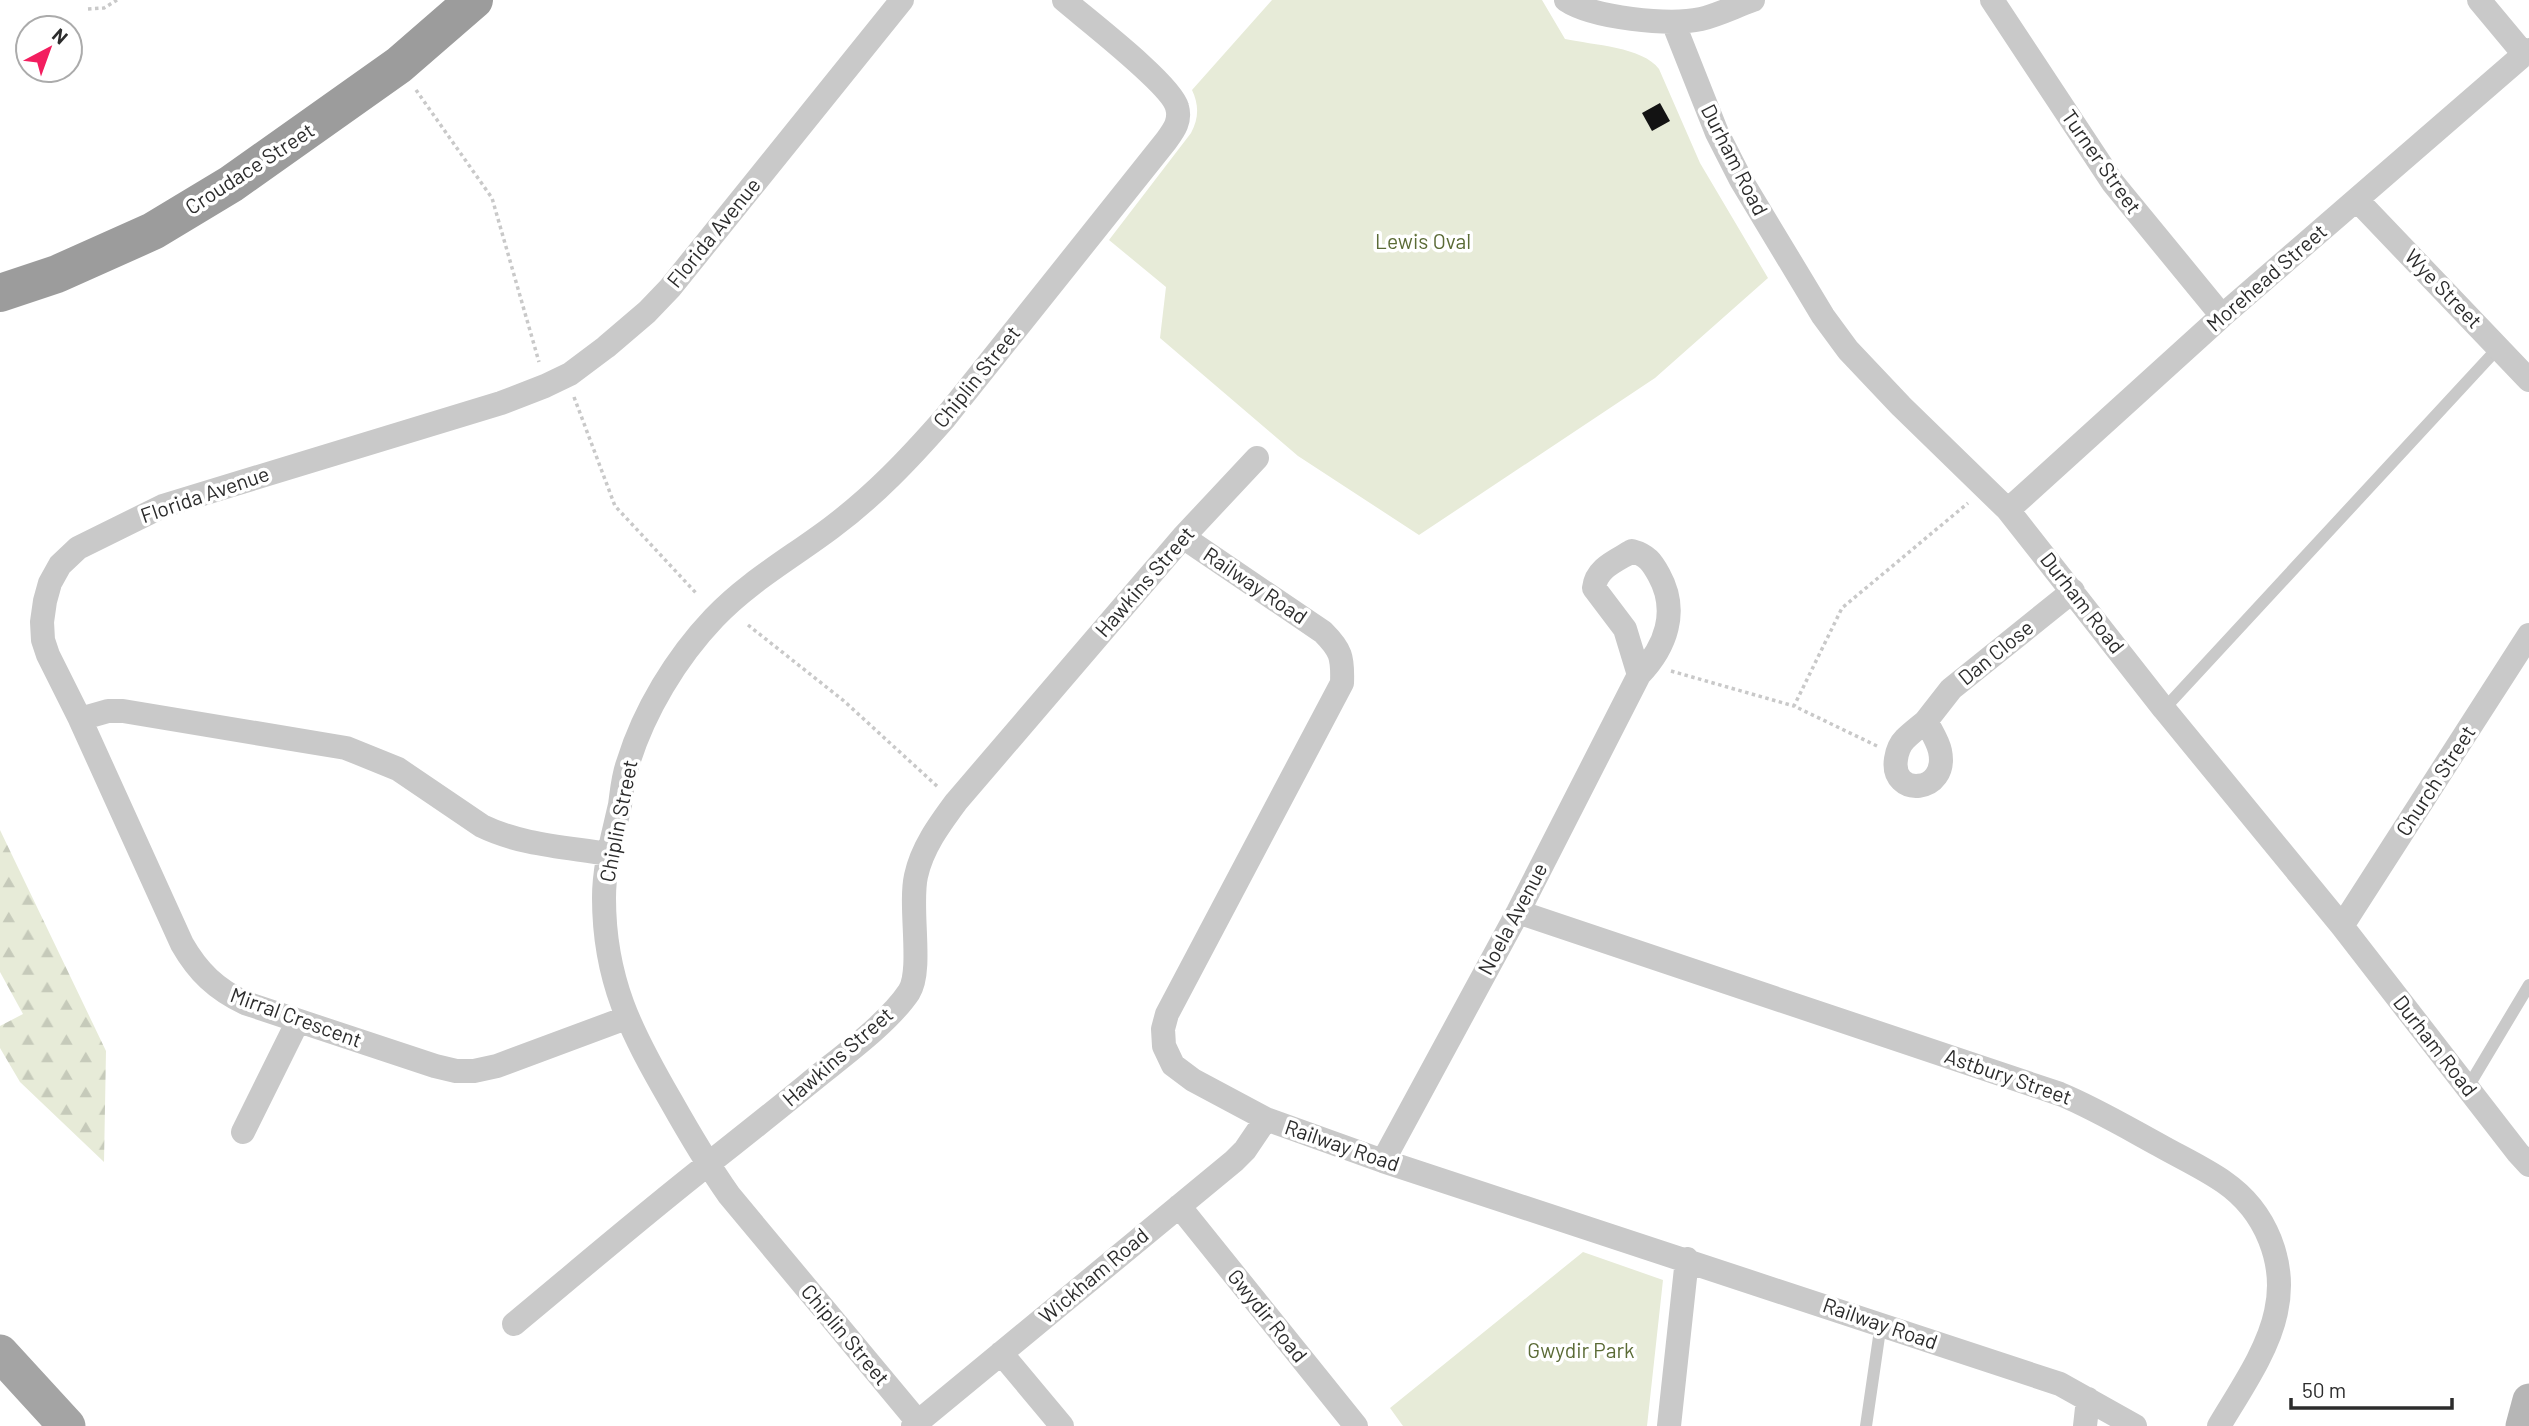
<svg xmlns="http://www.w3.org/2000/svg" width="2529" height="1426" font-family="Barlow,sans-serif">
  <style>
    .green { fill: #e7ebd8 }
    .forest { fill: url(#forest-firs) }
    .building { fill: #131313 }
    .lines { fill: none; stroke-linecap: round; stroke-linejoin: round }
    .path { stroke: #c9c9c9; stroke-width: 3.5; stroke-dasharray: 3.5 3.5; stroke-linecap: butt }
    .service { stroke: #c9c9c9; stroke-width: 12 }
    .minor { stroke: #c9c9c9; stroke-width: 24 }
    .secondary { stroke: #b6b6b6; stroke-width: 33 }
    .primary { stroke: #a4a4a4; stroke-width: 37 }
    .trunk { stroke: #9c9c9c; stroke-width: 38 }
    .labels { text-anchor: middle; stroke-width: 7; stroke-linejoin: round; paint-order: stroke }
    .street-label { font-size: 21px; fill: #2c2c2c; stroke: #fff }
    .park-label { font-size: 21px; fill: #5b6b36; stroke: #fff }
  </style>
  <defs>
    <pattern id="forest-firs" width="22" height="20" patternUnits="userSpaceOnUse" patternTransform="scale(1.75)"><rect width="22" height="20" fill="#e7ebd8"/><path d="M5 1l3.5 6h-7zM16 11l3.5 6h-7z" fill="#c6caba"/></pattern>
  </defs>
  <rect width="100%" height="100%" fill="#fff"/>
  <path class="green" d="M1272,0H1542L1565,39C1593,45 1643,47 1659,69L1700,163L1768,278L1655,378L1419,535L1298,456L1160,338L1166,287L1109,240L1191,133C1199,118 1199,105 1192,90Z
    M1583,1252L1663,1280L1647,1426H1403L1390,1408Z"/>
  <path class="forest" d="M0,830L106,1051L104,1162L20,1082L0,1048V1026L23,1014L0,972Z"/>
  <path class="building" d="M1660,103L1670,121L1652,131L1642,113Z"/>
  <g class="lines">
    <path class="path" d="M88,9L104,8L117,0
      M416,90L492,198L539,362
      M574,397L615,506L696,593
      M748,625L844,701L938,787
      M1671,671L1794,706
      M1877,746L1794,706L1842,608L1968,503"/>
    <path class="service" d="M2164,709L2499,347
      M2468,1087L2529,985
      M1866,1426L1881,1323"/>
    <path class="minor" d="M1566,0C1593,18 1669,26 1701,19C1718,15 1736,6 1753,0
      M1992,0L2113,183L2222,316
      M2479,0L2524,54
      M1673,22L1717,133L1741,180L1823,316L1848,350L1901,406L2008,510L2164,709L2342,926L2518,1153L2529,1165
      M2357,200L2529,380
      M2008,510L2222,316L2529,50
      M1183,537L1323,632C1341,650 1343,657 1342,683L1167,1014L1163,1029L1164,1046L1173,1065L1193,1080L1266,1119L1383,1161L2060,1384L2135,1426
      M80,719L108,711H123L346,748L398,769L482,826C521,845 566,847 608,854
      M1926,721C1919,727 1911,733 1905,739C1900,744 1897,752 1896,759C1890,798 1949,794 1940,751C1938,741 1931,731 1926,721L1951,689L2073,591
      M1518,912L2060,1094C2094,1108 2126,1127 2159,1145C2180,1157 2204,1168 2224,1182C2266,1211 2287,1263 2276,1312C2268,1351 2239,1392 2219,1426
      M2342,926L2529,635
      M626,1018L497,1066L474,1071H456L435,1066L245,1003C216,989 198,972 182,944L80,719L48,655L43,640L42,622L45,601L50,583L60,565L78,548L163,506L501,403L545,386L570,374L606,347L647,312L670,288L902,0
      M243,1132L298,1021
      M1383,1161L1518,912L1639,675C1666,647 1679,611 1659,575C1652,562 1647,555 1632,551C1616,561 1596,568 1594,588L1625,629L1639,675
      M1179,1206L1356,1426
      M514,1324C578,1271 642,1216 707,1165C741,1138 774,1112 807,1085C838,1059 887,1025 909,992C923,970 909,907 916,876C922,848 939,825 956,802L1183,537L1257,458
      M1001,1353L1062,1426
      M918,1422L729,1195C708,1165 689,1133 671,1101C631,1032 604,980 604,898C604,866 613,836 620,805C622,791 623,776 628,763C644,711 676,658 714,618C748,582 791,558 831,528C874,496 909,459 945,418L1166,141C1174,130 1181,121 1177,107C1171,84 1086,19 1064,0
      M913,1426L1234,1161L1245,1150L1266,1119
      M1669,1426L1687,1259
      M2085,1426L2088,1399"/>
    <path class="secondary" d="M2522,1426L2529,1400"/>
    <path class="primary" d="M0,1353L67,1426"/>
    <path class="trunk" d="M0,293L57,274L153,231L231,184L399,65L474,0"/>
  </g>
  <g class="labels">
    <g class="street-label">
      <text transform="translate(1734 160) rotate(63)" y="7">Durham Road</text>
      <text transform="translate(2101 162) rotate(55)" y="7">Turner Street</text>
      <text transform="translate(250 169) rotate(-33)" y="7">Croudace Street</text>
      <text transform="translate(714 233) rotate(-51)" y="7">Florida Avenue</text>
      <text transform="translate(2267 278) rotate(-41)" y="7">Morehead Street</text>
      <text transform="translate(2443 289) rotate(46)" y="7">Wye Street</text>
      <text transform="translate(977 377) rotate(-51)" y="7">Chiplin Street</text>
      <text transform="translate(205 495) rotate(-19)" y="7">Florida Avenue</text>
      <text transform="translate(1145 582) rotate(-49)" y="7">Hawkins Street</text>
      <text transform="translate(1255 586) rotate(34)" y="7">Railway Road</text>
      <text transform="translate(2082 603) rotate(52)" y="7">Durham Road</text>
      <text transform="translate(1996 653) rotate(-39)" y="7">Dan Close</text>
      <text transform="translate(2436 781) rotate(-57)" y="7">Church Street</text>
      <text transform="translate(619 821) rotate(-79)" y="7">Chiplin Street</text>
      <text transform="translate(1513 919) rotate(-62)" y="7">Noela Avenue</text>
      <text transform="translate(296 1018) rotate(20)" y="7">Mirral Crescent</text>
      <text transform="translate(2435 1046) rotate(52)" y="7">Durham Road</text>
      <text transform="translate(838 1057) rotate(-41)" y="7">Hawkins Street</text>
      <text transform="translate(2008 1077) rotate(19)" y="7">Astbury Street</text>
      <text transform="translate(1342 1146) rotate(19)" y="7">Railway Road</text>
      <text transform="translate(1094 1276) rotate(-40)" y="7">Wickham Road</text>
      <text transform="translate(1267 1316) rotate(51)" y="7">Gwydir Road</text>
      <text transform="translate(1880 1324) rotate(19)" y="7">Railway Road</text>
      <text transform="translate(845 1335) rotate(50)" y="7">Chiplin Street</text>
    </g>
    <g class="park-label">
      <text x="1423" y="249">Lewis Oval</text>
      <text x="1581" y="1358">Gwydir Park</text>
    </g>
  </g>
  <g transform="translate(49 49) rotate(41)"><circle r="33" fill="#ffffff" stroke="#ababab" stroke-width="2"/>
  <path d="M0-5L12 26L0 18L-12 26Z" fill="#f31e5f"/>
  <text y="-10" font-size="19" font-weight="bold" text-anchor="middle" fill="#2c2c2c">N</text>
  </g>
  <path d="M2291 1398v10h161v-10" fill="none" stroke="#2c2c2c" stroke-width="3.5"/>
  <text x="2302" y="1398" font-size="21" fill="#2c2c2c" stroke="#ffffff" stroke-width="5" paint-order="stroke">50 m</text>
</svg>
